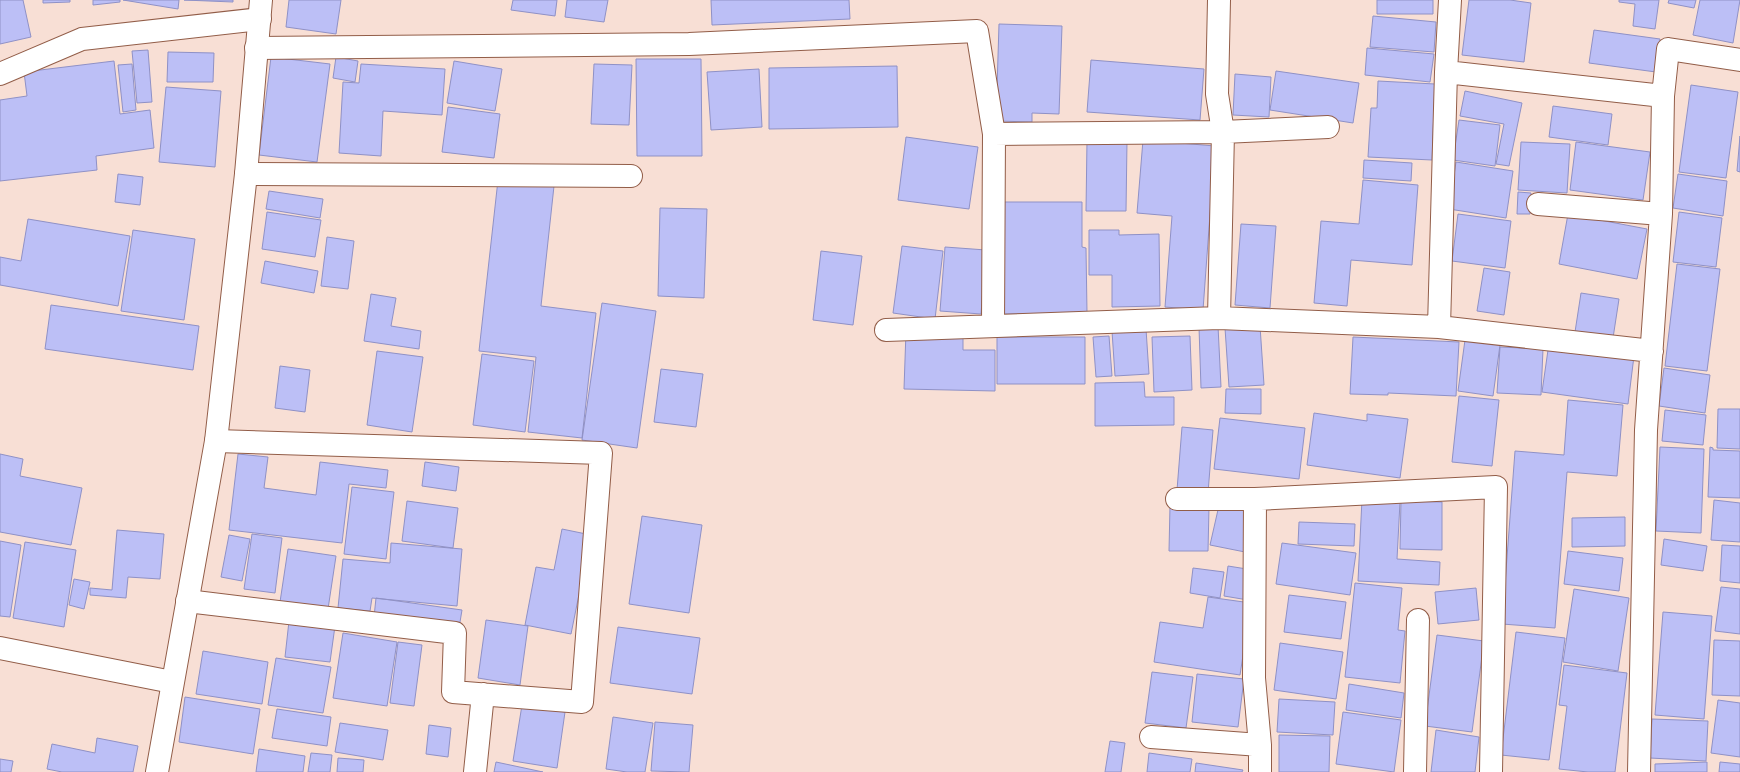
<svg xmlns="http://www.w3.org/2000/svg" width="1740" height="772" font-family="'Open Sans',sans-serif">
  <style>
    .building { fill: #bcbff6; stroke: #8f91c6 }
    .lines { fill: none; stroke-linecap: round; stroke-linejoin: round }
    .minor-casing { stroke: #925d48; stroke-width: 24 }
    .secondary-casing { stroke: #925d48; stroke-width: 24 }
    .minor { stroke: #fff; stroke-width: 22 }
    .secondary { stroke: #fff; stroke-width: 22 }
  </style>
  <rect width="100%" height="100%" fill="#f8dfd5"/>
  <path class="building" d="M0,0H23L31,37L0,44Z
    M43,0H70V2L43,3Z
    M93,0H120V2L93,5Z
    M123,0H179L178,9Z
    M184,0H233V2Z
    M289,0H341L336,34L286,27Z
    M513,0H557L555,16L511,10Z
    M567,0H608L604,22L565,17Z
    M711,0H849L850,19L712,25Z
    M1377,0H1433V14H1377Z
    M1469,0H1510L1531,3L1524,62L1462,55Z
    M1619,0H1659L1655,29L1633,26L1635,4L1619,2Z
    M1669,0H1696L1694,8L1668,3Z
    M1700,0H1740L1733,43L1693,35Z
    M1373,16L1436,22L1434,52L1370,47Z
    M999,24L1062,26L1059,114L1032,113V122L996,121Z
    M1594,30L1660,39L1656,72L1589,63Z
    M1367,48L1434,54L1430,82L1365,75Z
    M148,50L152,102L137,103L132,51Z
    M168,52L214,53L213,82H167Z
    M271,57L330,64L317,162L259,155Z
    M336,57L358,61L355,82L333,78Z
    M636,59H701L702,156H637Z
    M1091,60L1204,69L1200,120L1087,112Z
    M114,61L120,114L150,110L154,148L96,156L97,170L0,181V100L27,96L24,72Z
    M454,61L502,69L495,111L447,103Z
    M132,64L136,110L123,112L118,65Z
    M361,64L445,69L442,115L383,111L381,156L339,153L343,82L359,83Z
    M594,64L632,65L629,125L591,124Z
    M897,66L898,127L769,129V68Z
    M759,69L762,127L711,130L707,72Z
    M1276,71L1359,83L1353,123L1270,110Z
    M1235,74L1271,77L1269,117L1233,115Z
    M1378,81L1435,84L1432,160L1368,157L1371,108H1377Z
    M1691,85L1738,92L1726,178L1679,172Z
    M166,87L221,91L215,167L159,162Z
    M1465,91L1522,103L1509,166L1496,164L1504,124L1460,116Z
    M1553,106L1612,114L1608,145L1549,137Z
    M448,107L500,114L494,158L442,152Z
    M1459,120L1500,125L1495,166L1453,160Z
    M1740,136V172L1737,171Z
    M906,137L978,147L969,209L898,200Z
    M1087,140L1127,141L1126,211H1086Z
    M1143,140L1215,146L1203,310L1165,307L1172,216L1137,213Z
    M1521,142L1570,144L1567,193L1518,190Z
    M1576,142L1650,152L1643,200L1570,190Z
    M1364,160L1412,163L1411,181L1363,178Z
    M1456,162L1513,171L1506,218L1449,209Z
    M118,174L143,177L140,205L115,202Z
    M1678,174L1727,181L1723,216L1673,208Z
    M498,180L554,186L541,306L596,313L582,438L528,432L536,357L479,351Z
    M1363,180L1418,185L1412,265L1351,260L1347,306L1314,303L1321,221L1359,224Z
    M269,191L323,199L320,218L266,209Z
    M1518,192L1531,193L1530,214H1517Z
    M1002,202H1082V247L1086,248L1087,313L1002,314Z
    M660,208L707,209L704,298L658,296Z
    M267,212L321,220L315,257L262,249Z
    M1679,212L1722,218L1716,267L1673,262Z
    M1458,214L1511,221L1505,268L1452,261Z
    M1568,214L1647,229L1637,279L1559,264Z
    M28,219L130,236L118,306L0,285V257L21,261Z
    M1241,224L1276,226L1270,308L1235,305Z
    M133,230L195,239L184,320L121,311Z
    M1089,230H1119V235L1159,234L1160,306L1112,307V275H1089Z
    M327,237L354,241L348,289L321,286Z
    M902,246L943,251L935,319L893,313Z
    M945,247L986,250L981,314L940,311Z
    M821,251L862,256L853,325L813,320Z
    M265,261L318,271L314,293L261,283Z
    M1677,264L1720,269L1707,371L1665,366Z
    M1484,268L1510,272L1504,315L1477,311Z
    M1581,293L1619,299L1613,338L1575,332Z
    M371,294L396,298L391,326L421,331L419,349L364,341Z
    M602,303L656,311L637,448L582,440Z
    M51,305L199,326L193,370L45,349Z
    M1218,326L1221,387L1201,388L1199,327Z
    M1260,326L1264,385L1229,387L1225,328Z
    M1146,329L1149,374L1115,376L1112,331Z
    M906,331L963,332V350H995V391L904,389Z
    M1109,336L1112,376L1096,377L1093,337Z
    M1190,336L1192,390L1154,392L1152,337Z
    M997,337H1085V384H997Z
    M1353,337L1459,342L1456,396L1388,393V395L1350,394Z
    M1465,340L1500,345L1493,396L1458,391Z
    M1549,343L1634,356L1628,404L1542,392Z
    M1500,347L1543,349L1541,395L1497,393Z
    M377,351L423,357L412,432L367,425Z
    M482,354L534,361L525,432L473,425Z
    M280,366L310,370L305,412L275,408Z
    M1664,368L1710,375L1705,413L1659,406Z
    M661,369L703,374L696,427L654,422Z
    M1144,382L1145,397H1174V425L1095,426V383Z
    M1226,389H1261V414L1225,413Z
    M1459,396L1499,400L1492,466L1452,462Z
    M1568,400L1623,405L1617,476L1567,472L1555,628L1502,624L1515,451L1564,455Z
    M1718,409H1740V449L1717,448Z
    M1665,410L1706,415L1703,445L1662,441Z
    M1314,413L1367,421V414L1408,419L1400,478L1307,465Z
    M1220,418L1305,428L1299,479L1214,469Z
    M1182,427L1213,430L1208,493L1177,490Z
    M1660,447L1704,449L1701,533L1656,531Z
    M1710,447L1713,448V450L1740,451V498L1708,497Z
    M0,454L23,459L20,476L82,488L71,545L0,532Z
    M238,454L268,457L264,488L316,495L320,462L388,470L386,488L349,484L342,543L229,530Z
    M425,462L459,467L456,491L422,486Z
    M352,487L394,492L386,559L344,554Z
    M1362,499L1400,502L1397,559L1440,562L1439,585L1358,581Z
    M1714,500L1740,503V542L1711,540Z
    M407,501L458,508L453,548L402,541Z
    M1220,501L1254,508L1245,552L1210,545Z
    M1401,501L1442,502V550L1400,549Z
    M1170,506L1209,507L1208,551H1169Z
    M642,516L702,525L689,613L629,604Z
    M1625,517V546L1572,547V518Z
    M1299,522L1355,524L1354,546L1298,544Z
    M562,529L591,535L571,634L525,625L536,567L554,570Z
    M117,530L164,534L160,579L128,577L126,598L90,595V588L112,590Z
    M252,534L282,538L275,593L244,589Z
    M229,535L250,539L242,581L221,577Z
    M1664,539L1707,546L1703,571L1661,565Z
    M0,541L21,545L10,617L0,616Z
    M25,542L76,550L64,627L13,618Z
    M391,543L462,549L457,606L372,598L370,611L338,608L343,559L390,563Z
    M1282,543L1356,553L1350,595L1276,584Z
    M1722,545L1740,546V583L1720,581Z
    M288,549L336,556L328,609L280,602Z
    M1568,551L1623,558L1619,591L1564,584Z
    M1228,566L1253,570L1248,600L1224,596Z
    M1193,568L1224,572L1220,598L1190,593Z
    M74,579L90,582L84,609L69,605Z
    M1355,583L1402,588L1398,630L1405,631L1400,683L1345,677Z
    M1721,587L1740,589V634L1715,631Z
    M1476,588L1479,620L1438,624L1435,592Z
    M1574,589L1629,598L1618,671L1563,662Z
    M1289,595L1346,602L1341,639L1284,632Z
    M1208,597L1251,603L1240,675L1154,662L1160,622L1203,628Z
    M376,598L462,610L459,628L374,617Z
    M1663,612L1712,616L1704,719L1655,715Z
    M486,620L528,626L520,685L478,678Z
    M289,621L335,626L330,662L285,657Z
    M618,627L700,638L692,694L610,683Z
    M1516,632L1565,638L1549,760L1501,755Z
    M343,633L397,642L387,706L333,698Z
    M1437,635L1484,641L1472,732L1425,726Z
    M1714,640L1740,641V696L1712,695Z
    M398,642L422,645L414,706L390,703Z
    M1280,643L1343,652L1336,699L1274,690Z
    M203,651L268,662L262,704L196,694Z
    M276,658L331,667L323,713L268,705Z
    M1564,665L1627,673L1615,772H1588L1559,769L1567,706L1559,705Z
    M1152,672L1193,677L1186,728L1145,723Z
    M1197,674L1244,679L1238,727L1192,722Z
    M1349,684L1404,693L1401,718L1346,710Z
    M185,697L260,709L253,754L179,742Z
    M1279,699L1335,702L1333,735L1277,732Z
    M1718,700L1740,703V757L1711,753Z
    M522,705L565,712L557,768L513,761Z
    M277,709L331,717L327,746L272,738Z
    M1343,712L1401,720L1394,772L1336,764Z
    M613,717L653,723L645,772H627L606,769Z
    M1652,719L1708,721L1706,761L1650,758Z
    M655,722L693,725L689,772L651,771Z
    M340,723L388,730L383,760L335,752Z
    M429,725L451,728L448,757L426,754Z
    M1436,730L1479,737L1475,772H1431Z
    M1279,735L1330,736L1329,772H1279Z
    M97,738L138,746L133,772H62L47,769L52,744L95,753Z
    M1110,741L1125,743L1121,772H1105Z
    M259,749L305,756L303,772H256Z
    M311,753L332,755L330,772H308Z
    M1149,753L1192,759L1190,772H1147Z
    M338,758L364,760L363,772H337Z
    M0,759L13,761L11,772H0Z
    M496,762L543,772H494Z
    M1707,762V772H1655V764Z
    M1720,762L1740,764V772H1719Z
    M1196,763L1243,770L1242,772H1195Z"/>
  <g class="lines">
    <defs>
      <path id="minor" d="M256,48L689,44L977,31L994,134L1223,132L1328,127
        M1446,72L1663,96
        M0,74L82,39L260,19
        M246,174L631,176
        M1538,204L1661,214
        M1219,318L1223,132L1217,94L1219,0
        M993,325L994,134
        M1439,327L1446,72L1450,0
        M886,330L1219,318L1439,327L1652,351
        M1177,499H1255L1254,678L1260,745V772
        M1255,499L1496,487L1491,772
        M187,601L455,633L453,692L582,702L601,453L216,441
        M0,648L172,682
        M1151,737L1260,745
        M475,772L483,694
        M1415,772L1418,620
        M1639,772L1646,430L1661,214L1663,96L1668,49L1740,60"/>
      <path id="secondary" d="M157,772L216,441L246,174L261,0"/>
    </defs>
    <use href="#minor" class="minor-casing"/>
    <use href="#secondary" class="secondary-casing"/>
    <use href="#minor" class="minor"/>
    <use href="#secondary" class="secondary"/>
  </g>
</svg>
